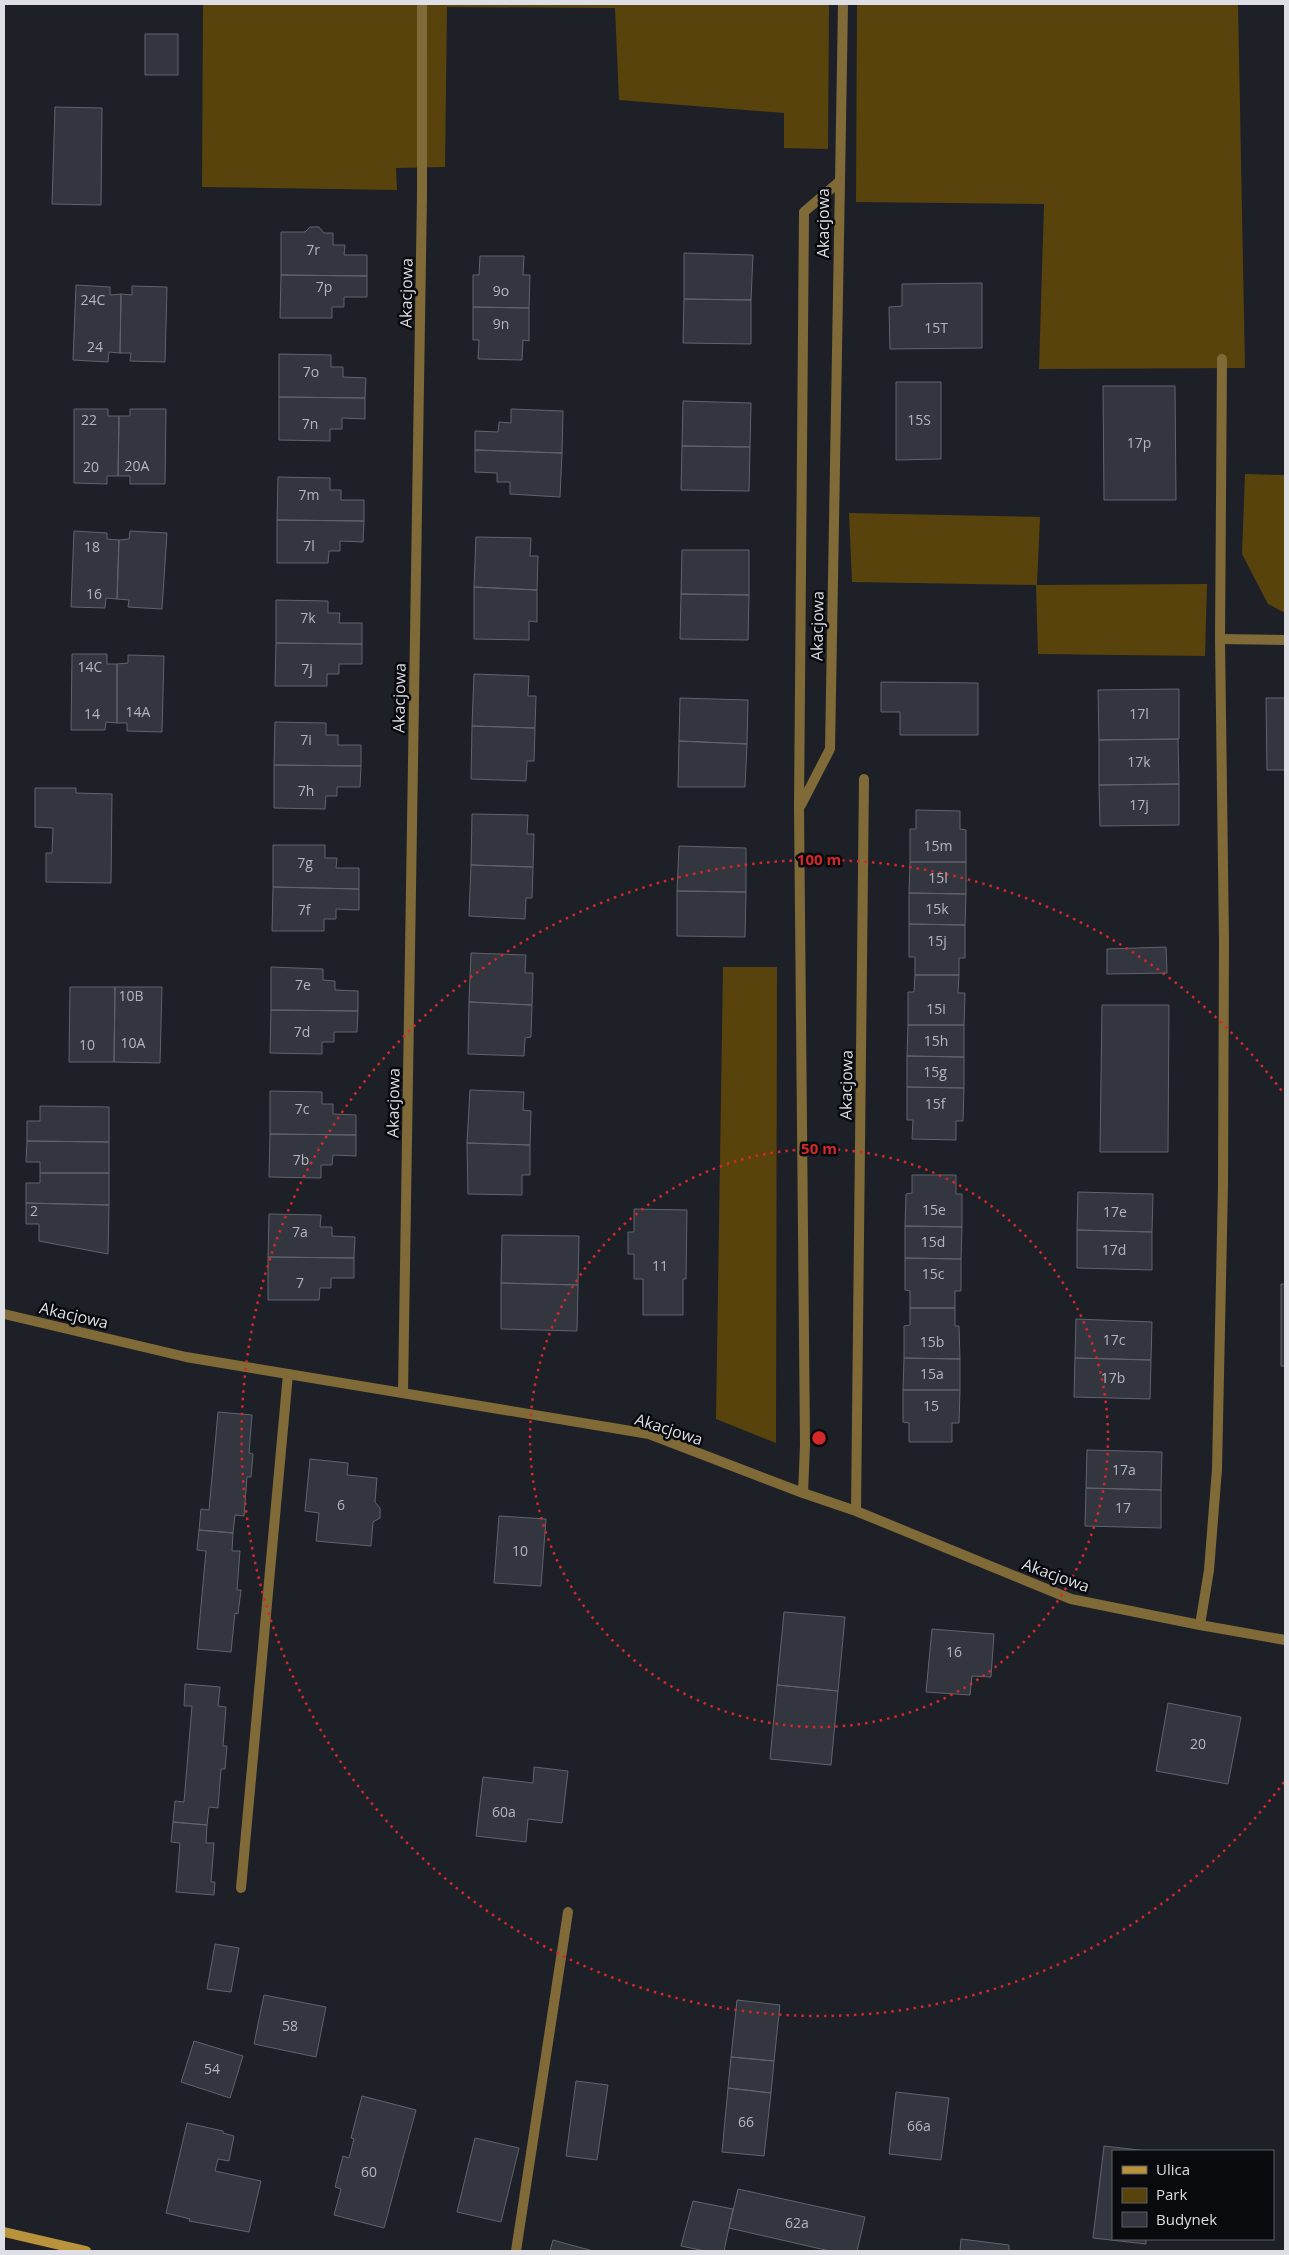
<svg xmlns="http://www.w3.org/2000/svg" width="1289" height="2255" font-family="'Open Sans',sans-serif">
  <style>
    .green { fill: #59430c }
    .building { fill: #34363f; stroke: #60636d }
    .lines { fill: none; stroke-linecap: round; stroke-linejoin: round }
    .lane { stroke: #806a37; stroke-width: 10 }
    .street { stroke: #806a37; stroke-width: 10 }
    .secondary { stroke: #b8933c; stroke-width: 10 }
    .ring { fill: none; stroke: #d62828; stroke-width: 2.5; stroke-dasharray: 2.5 5 }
    .labels { text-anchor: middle; stroke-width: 5; stroke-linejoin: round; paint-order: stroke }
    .number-label { font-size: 14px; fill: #b4b5bc }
    .street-label { font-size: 16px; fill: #dedfe5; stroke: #090a0e }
    .centre { fill: #d62828; stroke: #090a0e; stroke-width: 2.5 }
    .ring-label { font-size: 15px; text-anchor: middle; font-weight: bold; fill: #d62828; stroke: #090a0e; stroke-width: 5; stroke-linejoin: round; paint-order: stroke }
  </style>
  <rect width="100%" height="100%" fill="#1e2028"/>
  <path class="green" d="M203,4H829L828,149L784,148V113L619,100L615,8L447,7L445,167L396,168L397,190L202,187Z
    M857,4H1238L1245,368L1039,369L1044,204L856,202Z
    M1245,474L1285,475V613L1268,604L1242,554Z
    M849,513L1040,517L1037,585L1207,584L1205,656L1038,654L1036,585L852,582Z
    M723,967H777L776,1443L716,1419Z"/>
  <path class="building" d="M145,34H178V75H145Z
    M55,107L102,108L101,205L52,204Z
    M310,227H319L324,233H333V245H345L344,255H367V276L281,275V232H305Z
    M684,253L753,255L751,300L684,299Z
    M480,256H524L523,275H530L529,308L473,307V275H479Z
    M281,275L367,276V297H344V307H332V318H280Z
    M982,283V348L890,349L889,307L902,306V284Z
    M76,285L110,287V295L121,294L120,353L109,352L108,362L73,360Z
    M132,286L167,287L165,362L130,361L131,353H120L121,294L132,295Z
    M684,299L751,300V344L683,343Z
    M473,307L529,308V341L523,340L522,360L478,359L479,340H473Z
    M279,354L331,355V367H343V377L366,378L365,398L279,397Z
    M896,382H941V459L896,460Z
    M1103,386H1175L1176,500H1104Z
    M279,397L365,398V419L342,418V429H330V441L279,440Z
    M683,401L751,403L750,447L682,446Z
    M74,409H108V416H119L118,476H107V484L74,483Z
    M130,409H166L165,484H130V476H118L119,416H130Z
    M511,409L563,411L562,453L475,450V431L498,432L499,422L511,423Z
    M682,446L750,447L749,491L681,490Z
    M475,450L562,453L560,497L510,494V482H497V473L475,472Z
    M278,477L330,478V490H341V500H364V521L277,520Z
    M277,520L364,521L363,542L340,541V551H329L328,563H277Z
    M74,531L107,533V539L119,540L117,599L106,598L105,608L71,607Z
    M130,531L167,533L162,609L128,607L129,600L117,599L119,540L129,539Z
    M476,537L531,538L530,556H538L537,590L474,587Z
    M682,550H749V595L681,594Z
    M474,587L537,590V622L529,621V640L474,639Z
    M681,594L749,595L748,640L680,639Z
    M276,600L328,601V613H340L339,623H362V644L276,643Z
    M276,643L362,644V664H339V674H327V686H275Z
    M72,654H107V664H117V723L106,722L105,730H71Z
    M128,655L164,656L162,732L127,731V723H117V664L128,663Z
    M474,674L529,676L528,696H536L535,728L472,726Z
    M881,682L978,683V735H900V712H881Z
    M1179,689V739L1099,740L1098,690Z
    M680,698L748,700L747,744L679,741Z
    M1266,698H1285V770H1267Z
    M275,722L326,723V735H338V745H361V766L274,765Z
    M472,726L535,728L534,761H527L526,781L471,779Z
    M1178,739L1179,784L1099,785V740Z
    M679,741L747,744L745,787H678Z
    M274,765L361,766L360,787H337V796H326L325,809L274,808Z
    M1179,784V825L1100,826L1099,785Z
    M35,788H76V793L112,794L111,883L46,882V853H52L53,828L35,827Z
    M916,810L960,811V829L966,830V862H910V829H916Z
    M472,814L528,815L527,834H534L533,867L471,865Z
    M273,845H325V858H337L336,868H359V889L273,887Z
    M679,846L746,848V892L677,891Z
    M910,862H966V894L909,893Z
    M471,865L533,867L532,898H526L525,919L469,916Z
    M273,887L359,889V910L336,909V919H324V931H272Z
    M677,891L746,892L745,937L677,936Z
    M909,893L966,894L965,925L909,924Z
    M909,924L965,925V958H959V975H915V957H909Z
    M1166,947L1167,973L1107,974V949Z
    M471,953L526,955L525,973H533L532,1005L469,1002Z
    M271,967L323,969V980L335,981V990L358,991V1011L271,1010Z
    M915,975H959L958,993H965L964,1025H908V992H914Z
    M70,987H115L114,1062H69Z
    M115,987H162L160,1063L114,1062Z
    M469,1002L532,1005L531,1037L525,1038L524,1056L468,1054Z
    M1102,1005H1169L1168,1152H1100Z
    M271,1010L358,1011L357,1032H334V1042H322V1054L270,1053Z
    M908,1025H964V1057L907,1056Z
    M907,1056L964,1057V1088L907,1087Z
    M907,1087L964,1088L963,1121H956V1140L912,1139L913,1120H907Z
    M470,1090L524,1092L523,1110L531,1111L530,1145L467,1143Z
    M270,1091L322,1092V1104H333V1114L356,1115V1135L270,1134Z
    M40,1106L109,1107V1142L27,1141V1121H40Z
    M270,1134L356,1135V1156L333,1155L332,1165H321V1178L269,1177Z
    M27,1141L109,1142V1173H40V1162H26Z
    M467,1143L530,1145V1175H522V1195L468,1194Z
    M40,1173H109V1205L26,1203V1183H40Z
    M912,1175H956V1194H962V1227L905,1226L906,1194L912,1193Z
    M1078,1192L1153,1194L1152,1232L1077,1230Z
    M26,1203L109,1205L108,1254L39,1241V1224H26Z
    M634,1209L687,1210L686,1279H683V1315H643V1279H634V1254H628V1232H634Z
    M269,1214L321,1215L320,1227H332V1236L355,1237L354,1258L268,1257Z
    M905,1226L962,1227L961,1259L905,1258Z
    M1077,1230L1152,1232V1270L1077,1268Z
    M502,1235L579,1236L578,1285L501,1283Z
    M268,1257L354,1258V1278H331V1288H320L319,1300H268Z
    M905,1258L961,1259V1291H955V1308H910V1291L905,1290Z
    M501,1283L578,1285L577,1331L501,1329Z
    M1281,1284H1285V1366H1281Z
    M910,1308H955V1326H959L960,1359L904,1358V1326L910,1325Z
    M1076,1319L1152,1322L1151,1360L1075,1358Z
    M904,1358L960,1359V1390H903Z
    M1075,1358L1151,1360L1150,1399L1074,1397Z
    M903,1390H960L959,1423H952V1442H909V1423L903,1422Z
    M218,1412L252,1415L249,1453L253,1454L251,1477H247L244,1516L235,1515L233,1533L199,1530L201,1509L209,1510Z
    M1087,1450L1162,1452L1161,1490L1086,1488Z
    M310,1459L348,1463L347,1475L377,1478L375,1502L380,1508V1518L373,1522L371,1546L316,1541L319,1513L305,1511Z
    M1086,1488L1161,1490V1528L1085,1526Z
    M499,1516L546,1519L541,1586L494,1583Z
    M199,1530L233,1533L232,1551H240L237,1590H241L238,1614L235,1613L231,1652L197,1649L206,1551L197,1550Z
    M784,1612L845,1617L838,1691L777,1685Z
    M932,1629L994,1634L991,1677L972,1676L970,1695L926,1692Z
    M185,1684L220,1687L218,1706L226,1707L223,1746H227L225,1769H221L218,1808L209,1807L207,1825L173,1822L175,1801L184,1802L192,1706H184Z
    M777,1685L838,1691L831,1765L770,1759Z
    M1168,1703L1241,1717L1228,1784L1156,1771Z
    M534,1767L568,1771L562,1823L528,1819L526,1842L476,1836L483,1777L533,1783Z
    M173,1822L207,1825L206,1843H214L211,1882H215L214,1895L176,1892L180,1843L171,1842Z
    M215,1944L239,1948L231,1992L207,1989Z
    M264,1995L326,2007L316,2057L254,2044Z
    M737,2000L780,2005L774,2061L731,2057Z
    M194,2041L243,2056L230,2098L181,2082Z
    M731,2057L774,2061L771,2093L728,2088Z
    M576,2081L608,2085L597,2160L566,2156Z
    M728,2088L771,2093L764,2156L722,2152Z
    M896,2092L949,2098L941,2160L889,2154Z
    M362,2096L416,2110L384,2228L334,2215L341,2189L335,2187L343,2156L349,2158L354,2139L351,2138Z
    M187,2123L223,2131V2133L234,2136L229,2161L218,2159L215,2171L261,2181L249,2232L189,2221L190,2219L166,2213Z
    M475,2138L519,2148L501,2222L457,2212Z
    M1104,2146L1148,2151H1113V2239H1146V2244L1093,2238Z
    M738,2189L865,2217L857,2251H830L729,2228Z
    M693,2201L733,2209L724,2251H705L681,2246Z
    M961,2239L1009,2245V2251H960Z
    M553,2240L593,2251H550Z"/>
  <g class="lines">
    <path class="lane" d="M840,181L843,4
      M1220,639L1285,640
      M241,1888L288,1374"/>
    <path class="street" d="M801,805L830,749L840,181
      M4,1314L186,1357L649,1434L803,1493L856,1511L1071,1599L1200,1625L1285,1640
      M403,1392L422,195V4
      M803,1493L805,1445L799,807L804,212L840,181
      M856,1511L864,779
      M1200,1625L1209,1570L1217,1469L1223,1186L1224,941L1220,639L1222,359
      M516,2251L568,1912"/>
    <path class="secondary" d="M4,2232L86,2251"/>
  </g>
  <g class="ring">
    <circle cx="819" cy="1438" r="289"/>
    <path d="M1284 1782A578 578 0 1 1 1284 1094"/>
  </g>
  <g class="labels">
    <g class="number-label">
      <text x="313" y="255">7r</text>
      <text x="324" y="292">7p</text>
      <text x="501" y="296">9o</text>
      <text x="93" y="305">24C</text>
      <text x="501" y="329">9n</text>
      <text x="936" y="333">15T</text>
      <text x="95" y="352">24</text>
      <text x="311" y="377">7o</text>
      <text x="89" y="425">22</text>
      <text x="919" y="425">15S</text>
      <text x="310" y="429">7n</text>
      <text x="1139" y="448">17p</text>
      <text x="137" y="471">20A</text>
      <text x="91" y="472">20</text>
      <text x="309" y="500">7m</text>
      <text x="309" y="551">7l</text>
      <text x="92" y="552">18</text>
      <text x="94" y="599">16</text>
      <text x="308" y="623">7k</text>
      <text x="90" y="672">14C</text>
      <text x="307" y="674">7j</text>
      <text x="138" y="717">14A</text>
      <text x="92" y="719">14</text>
      <text x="1139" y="719">17l</text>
      <text x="306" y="745">7i</text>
      <text x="1139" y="767">17k</text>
      <text x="306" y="796">7h</text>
      <text x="1139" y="810">17j</text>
      <text x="938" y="851">15m</text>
      <text x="305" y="868">7g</text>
      <text x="938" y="883">15l</text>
      <text x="937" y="914">15k</text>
      <text x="304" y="915">7f</text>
      <text x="937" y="946">15j</text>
      <text x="303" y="990">7e</text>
      <text x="131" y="1001">10B</text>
      <text x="936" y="1014">15i</text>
      <text x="302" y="1037">7d</text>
      <text x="936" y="1046">15h</text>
      <text x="133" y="1048">10A</text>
      <text x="87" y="1050">10</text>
      <text x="935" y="1077">15g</text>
      <text x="935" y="1109">15f</text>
      <text x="302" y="1114">7c</text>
      <text x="301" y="1165">7b</text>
      <text x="934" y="1215">15e</text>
      <text x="34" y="1216">2</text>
      <text x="1115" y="1217">17e</text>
      <text x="300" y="1237">7a</text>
      <text x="933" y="1247">15d</text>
      <text x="1114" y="1255">17d</text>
      <text x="660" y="1271">11</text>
      <text x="933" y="1279">15c</text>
      <text x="300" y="1288">7</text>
      <text x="1114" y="1345">17c</text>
      <text x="932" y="1347">15b</text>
      <text x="932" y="1379">15a</text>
      <text x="1113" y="1383">17b</text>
      <text x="931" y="1411">15</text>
      <text x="1124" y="1475">17a</text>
      <text x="341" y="1510">6</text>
      <text x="1123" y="1513">17</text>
      <text x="520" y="1556">10</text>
      <text x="954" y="1657">16</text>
      <text x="1198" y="1749">20</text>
      <text x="504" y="1817">60a</text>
      <text x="290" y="2031">58</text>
      <text x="212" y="2074">54</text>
      <text x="746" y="2127">66</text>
      <text x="919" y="2131">66a</text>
      <text x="369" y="2177">60</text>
      <text x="797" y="2228">62a</text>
    </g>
    <g class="street-label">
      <text transform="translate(823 223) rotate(-90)" y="6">Akacjowa</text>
      <text transform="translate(406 293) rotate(-89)" y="6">Akacjowa</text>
      <text transform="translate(817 626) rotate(-89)" y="6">Akacjowa</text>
      <text transform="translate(399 698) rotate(-89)" y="6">Akacjowa</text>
      <text transform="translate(846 1085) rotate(-89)" y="6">Akacjowa</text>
      <text transform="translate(393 1103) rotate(-89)" y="6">Akacjowa</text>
      <text transform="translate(74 1315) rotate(13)" y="6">Akacjowa</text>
      <text transform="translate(669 1429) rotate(18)" y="6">Akacjowa</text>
      <text transform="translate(1056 1575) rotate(20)" y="6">Akacjowa</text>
    </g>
  </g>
  <circle cx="819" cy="1438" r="8" class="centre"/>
  <g class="ring-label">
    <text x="819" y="865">100 m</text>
    <text x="819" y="1154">50 m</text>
  </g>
  <rect width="1289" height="2255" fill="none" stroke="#dedfe5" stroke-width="10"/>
  <rect x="1112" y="2150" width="162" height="90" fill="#090a0e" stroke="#5e5f64"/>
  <rect x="1122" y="2166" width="25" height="8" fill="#b8933c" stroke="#5e5f64"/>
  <text x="1156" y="2175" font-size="15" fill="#dedfe5">Ulica</text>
  <rect x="1122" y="2188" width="25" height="15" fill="#59430c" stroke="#5e5f64"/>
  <text x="1156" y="2200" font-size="15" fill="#dedfe5">Park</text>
  <rect x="1122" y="2212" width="25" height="15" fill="#34363f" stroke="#5e5f64"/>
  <text x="1156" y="2225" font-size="15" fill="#dedfe5">Budynek</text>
</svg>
